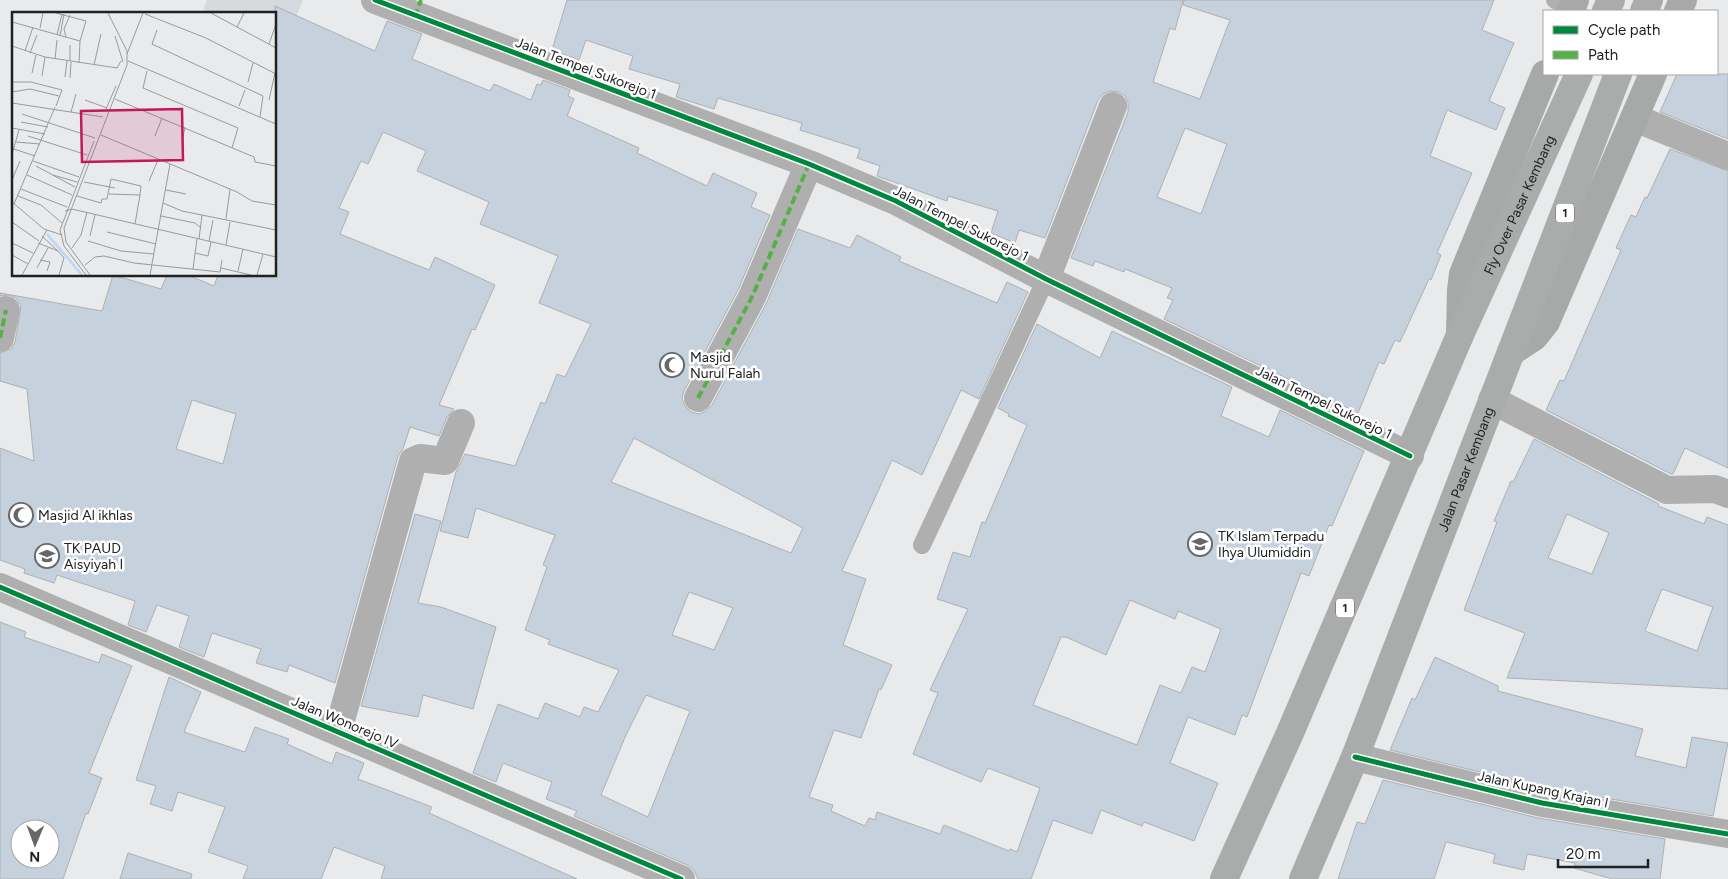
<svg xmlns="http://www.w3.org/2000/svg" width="1728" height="879" font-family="Figtree,sans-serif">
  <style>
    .built { fill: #d5dadf }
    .building { fill: #c6d1de; stroke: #aeb0b1; fill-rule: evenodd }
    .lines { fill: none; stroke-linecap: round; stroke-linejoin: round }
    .service { stroke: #afafb0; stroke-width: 18 }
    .minor { stroke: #afafb0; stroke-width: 28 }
    .primary { stroke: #a7a9a8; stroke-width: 28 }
    .trunk { stroke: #aaacab; stroke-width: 28 }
    .quiet { stroke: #55b145; stroke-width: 4; stroke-dasharray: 8 4; stroke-linecap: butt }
    .cycleway-casing { stroke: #fff; stroke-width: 8 }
    .cycleway { stroke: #00873e; stroke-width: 5 }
    .labels { text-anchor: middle; stroke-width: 5; stroke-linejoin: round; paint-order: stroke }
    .shield { fill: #fff; stroke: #636464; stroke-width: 1 }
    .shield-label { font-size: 12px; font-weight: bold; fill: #202122 }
    .street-label { font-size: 14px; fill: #202122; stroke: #fff }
    .poi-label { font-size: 14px; fill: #202122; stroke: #fff; text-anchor: start }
    .inset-river { fill: none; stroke: #bcd8f9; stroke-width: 2.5 }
    .inset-road { fill: none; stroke: #989a9b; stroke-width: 1 }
    .view { fill: #c2185b; fill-opacity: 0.15; stroke: #c2185b; stroke-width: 2.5 }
    .inset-edge { fill: none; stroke: #202122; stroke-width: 2.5 }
  </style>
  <rect width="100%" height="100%" fill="#e8eaec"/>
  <path class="built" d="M207,0H303L275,71V14H202Z"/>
  <path class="building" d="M567,0H1183L1175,30L1170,28L1153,82L1200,99L1230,20L1183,5L1184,0H1494L1482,30L1514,43L1489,101L1505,108L1496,130L1447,110L1430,156L1472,173L1437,253L1441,255L1431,280L1429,279L1400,342L1395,340L1384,364L1379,362L1358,413L1164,319L1173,300L1167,298L1172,288L1125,269L1124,272L1095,261L1093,266L1071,258L1128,112V103L1125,96L1119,92L1110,91L1103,94L1098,100L1045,238L1019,230L1015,243L991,233L998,211L948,196L947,201L877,176L880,166L857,158L860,149L800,130L802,123L718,98L714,109L676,97L680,84L629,69L633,56L586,40L579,60L552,50ZM1185,128L1227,144L1201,214L1157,197Z
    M275,6L375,51L387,21L422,34L412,59L490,91L494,84L531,100L537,84L541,85L543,80L570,90L568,96L574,99L567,116L639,148L637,153L707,186L713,173L757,193L751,207L770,215L738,290L684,391L682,398L685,406L691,412L699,414L706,411L712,405L766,304L798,229L850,248L857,235L901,257L899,261L997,303L1007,282L1028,292L979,399L961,390L922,475L892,460L842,571L866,579L843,645L892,665L881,690L879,689L861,738L834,730L809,797L833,805L831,811L865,826L869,818L875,820L877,812L940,834L944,825L1009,851L1010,849L1017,852L1040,788L988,768L981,782L913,754L938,693L930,690L968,609L937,599L953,552L970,557L982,522L985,523L1027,425L1008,416L1009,414L998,408L1037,324L1100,358L1112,331L1232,387L1221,416L1269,437L1280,410L1364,451L1332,526L1329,525L1309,576L1301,573L1247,717L1242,715L1235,735L1188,717L1170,763L1218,783L1194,841L1144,822L1142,826L1101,810L1092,834L1053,820L1031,879H698L693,869L687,865L574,816L577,811L546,799L552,782L503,763L496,782L473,773L498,704L538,719L545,703L580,717L584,707L598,712L619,670L548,644L550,640L525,630L547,567L543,565L555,535L476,508L468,538L440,531L456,472L465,454L515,466L541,402L545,404L557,374L565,377L591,324L539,303L558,256L480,224L489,202L417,171L426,151L383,132L368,164L361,161L339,208L349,212L340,234L429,270L435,257L495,285L475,330L472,329L439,405L454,409L447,417L439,436L410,427L403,449L398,456L335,683L289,665L287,672L256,663L261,649L212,633L204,657L179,647L189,616L157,605L146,632L128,625L135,601L57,575L54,583L24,573L25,569L0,560V448L34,461L27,389L0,381V353L11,349L15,342L21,306L16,298L9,295L0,296V293L102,311L113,275L161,289L167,275H188L214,286L218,275H275ZM192,400L236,414L223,464L176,449ZM634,438L803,528L791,553L611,482ZM689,592L733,608L714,650L672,635ZM1130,600L1175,619L1178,611L1221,629L1205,672L1192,667L1181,693L1160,685L1137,745L1033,705L1061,637H1066L1106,655ZM646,695L690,711L648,817L601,795L626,735Z
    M1677,74H1728V139L1660,112Z
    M1670,149L1728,171V468L1685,448L1673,474H1671L1546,410L1560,380L1564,381L1621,250L1616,248L1631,215L1636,217L1645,197L1647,198Z
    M1534,439L1659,504L1658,506L1704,524L1707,517L1728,525V689L1507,678L1525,633L1464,610L1497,522L1494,521L1511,481L1513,482ZM1567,514L1609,533L1592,574L1548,558ZM1662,589L1713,607L1697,651L1645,631Z
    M415,514L441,521L418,603L441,607L496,627L473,709L423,695L418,717L361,706Z
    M0,622L26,632L24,637L99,663L102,654L132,666L89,773L102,778L88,814L86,813L63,879H0ZM20,829H50V859H20Z
    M1435,657L1498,686V691L1643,729L1635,756L1686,768L1692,737L1728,743L1713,816L1545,788L1390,750L1412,698L1415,700Z
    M169,677L201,692L184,732L245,752L255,727L289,739L287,744L332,764L336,752L364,763L358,779L432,807L429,813L577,879H381L385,866L334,847L321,879H243L248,866L208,852L225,807L178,792L172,811L150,804L156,786L136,780Z
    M1383,780L1538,818L1665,839L1660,879H1612L1574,868L1575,863L1527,854L1524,870L1493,863L1495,854L1446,842L1434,879H1338L1357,822L1365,824Z
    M128,853L192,874L191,879H120Z"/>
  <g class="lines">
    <path class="service" d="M1555,0L1573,7
      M922,545L1046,279"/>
    <path class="minor" d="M375,0L809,164L896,201L1046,279L1410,456
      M1635,118L1728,156
      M1046,279L1113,106
      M0,338L6,310
      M698,398L752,297L809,164
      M1492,400L1667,490L1715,489L1728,494
      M0,587L681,879
      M338,731L413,461L420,458L445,461L461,423
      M1355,757L1542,803L1728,834"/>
    <path class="primary" d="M1571,11L1575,0
      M1678,11L1683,0
      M1460,335L1461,290L1463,274L1545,74
      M1511,352L1534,337L1546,322L1653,74"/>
    <g class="trunk">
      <path d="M1606,11L1611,0"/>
      <path d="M1644,11L1649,0"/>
      <path id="s1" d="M1224,879L1290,733L1460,335L1579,74"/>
      <path id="s2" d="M1303,879L1355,757L1618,74"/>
    </g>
    <path class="quiet" d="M415,17L421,0
      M0,338L6,310
      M698,398L752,297L809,164"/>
    <defs>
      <path id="cycleway" d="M375,0L809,164L896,201L1046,279L1410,456
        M0,587L681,879
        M1355,757L1542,803L1728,834"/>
    </defs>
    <use href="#cycleway" class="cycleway-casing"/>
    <use href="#cycleway" class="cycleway"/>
  </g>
  <defs>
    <symbol id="mosque-ring" viewBox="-11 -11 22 22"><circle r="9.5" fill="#fff" stroke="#666769" stroke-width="1.5"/><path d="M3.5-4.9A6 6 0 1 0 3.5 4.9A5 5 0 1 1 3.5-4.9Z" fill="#666769"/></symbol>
    <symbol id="school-ring" viewBox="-11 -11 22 22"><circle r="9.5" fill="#fff" stroke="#666769" stroke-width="1.5"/><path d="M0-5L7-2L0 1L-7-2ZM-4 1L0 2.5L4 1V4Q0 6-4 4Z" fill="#666769"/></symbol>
  </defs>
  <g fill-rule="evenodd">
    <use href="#mosque-ring" x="658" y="351" width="28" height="28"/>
    <use href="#mosque-ring" x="7" y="501" width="28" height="28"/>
    <use href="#school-ring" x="1186" y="530" width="28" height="28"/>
    <use href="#school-ring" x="33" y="542" width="28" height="28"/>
  </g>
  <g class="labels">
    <g class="shield">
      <rect x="1556" y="203.5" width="18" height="19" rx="4"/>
      <rect x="1336" y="598.5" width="18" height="19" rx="4"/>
    </g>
    <g class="shield-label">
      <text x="1565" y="217">1</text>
      <text x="1345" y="612">1</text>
    </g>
    <g class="street-label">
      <text transform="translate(586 68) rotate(21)" y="5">Jalan Tempel Sukorejo 1</text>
      <text dy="5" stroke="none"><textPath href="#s1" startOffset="736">Fly Over Pasar Kembang</textPath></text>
      <text transform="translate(961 223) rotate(27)" y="5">Jalan Tempel Sukorejo 1</text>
      <text transform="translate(1324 402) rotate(26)" y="5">Jalan Tempel Sukorejo 1</text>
      <text dy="5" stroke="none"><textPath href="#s2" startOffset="441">Jalan Pasar Kembang</textPath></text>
      <text transform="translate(345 722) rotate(23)" y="5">Jalan Wonorejo IV</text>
      <text transform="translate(1543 789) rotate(12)" y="5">Jalan Kupang Krajan I</text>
    </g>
    <g class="poi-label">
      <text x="690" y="362">Masjid<tspan x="690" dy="16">Nurul Falah</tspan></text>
      <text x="38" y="520">Masjid Al ikhlas</text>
      <text x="1218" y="541">TK Islam Terpadu<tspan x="1218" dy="16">Ihya Ulumiddin</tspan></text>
      <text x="64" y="553">TK PAUD<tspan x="64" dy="16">Aisyiyah I</tspan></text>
    </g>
  </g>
  <g transform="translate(12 12)">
    <rect width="264" height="264" fill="#e8eaec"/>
    <path class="inset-river" d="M35,222L70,263"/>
    <path class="inset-road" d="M44,1L74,9L68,29L67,51M199,1L264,36M133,2L194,26L264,62M0,10L68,29M225,15L232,1M28,16L31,1M145,18L140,32L251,84L248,105M45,23L50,2M48,24L52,2M103,24L111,50M54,25L52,17L58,3M257,32L264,12M0,34L33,45L105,56L109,49M13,39L21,15M18,41L25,23M115,42L131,1M43,47L45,28M58,49V33M116,49L264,112M82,53L89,22M135,59L131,76L226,116L220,136M20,61L24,43M30,64L33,45M53,65L55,49M58,66L59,50M0,70H19L50,78L44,94M236,70L241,51M0,80L18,77L47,84M103,87L242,145L243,150L264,154M73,88L95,96M257,88L263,61M0,91L91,105M227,94L233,78M94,97L104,74M59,100L64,82M10,102L83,126M9,110L36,115M0,116L33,122M89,123L225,180L240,189L264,193M16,124L75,143M143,124L150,106M4,130L28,132M170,130L173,115M2,137L23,144M0,142L7,118M21,149L67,165M24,154L63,175M15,163L60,183M41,163L65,170M0,168L8,149M137,169L146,148M72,170L103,176M9,177L55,195M154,178L174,182M97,182L128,183L123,212M6,184L29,193L50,211M65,184L89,191L90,187H95L99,167L129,174L128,183M0,190L32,217L50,223M151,191L170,199L264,218M2,192L43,95M53,199L60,197L264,245M149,204L183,211L189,216M214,207L218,177M0,210L27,229M95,220L144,232M30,224L46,239M78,224L83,203M187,227L190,203M76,229L109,239L142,242M197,229L201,208M0,231L21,241M26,231L46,239L52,246L47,263M214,233L218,210M60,236L69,223L75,200M183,241L196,244L199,230M0,243L16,252M28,248L38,250L35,259M73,253L83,245L92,244L122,251L208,260L210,248M25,256L36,236M209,256L239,263M181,257L185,227M226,259L231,237M10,263L35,218M74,263L52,234L48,218L82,129M78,263L54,230L52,216L115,53V39L96,1M138,263L158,152M245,263L251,242"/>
    <path class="view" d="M170,97L171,148L70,150L69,99Z"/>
    <rect width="264" height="264" class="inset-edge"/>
  </g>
  <rect x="1543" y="10" width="175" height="65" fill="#ffffff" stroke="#a6a6a7"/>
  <rect x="1553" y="26" width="25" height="8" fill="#00873e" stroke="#a6a6a7"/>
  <text x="1588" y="35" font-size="15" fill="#202122">Cycle path</text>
  <rect x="1553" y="51" width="25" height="8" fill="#55b145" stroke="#a6a6a7"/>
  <text x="1588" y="60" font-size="15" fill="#202122">Path</text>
  <g transform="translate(35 844) rotate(181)"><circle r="24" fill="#ffffff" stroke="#a6a6a7"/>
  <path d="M0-4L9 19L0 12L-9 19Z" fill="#666769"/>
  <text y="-8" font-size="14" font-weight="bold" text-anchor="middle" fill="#202122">N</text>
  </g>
  <path d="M1558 859v8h90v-8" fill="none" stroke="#202122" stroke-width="2.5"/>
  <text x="1566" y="859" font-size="15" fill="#202122" stroke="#ffffff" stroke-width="4" paint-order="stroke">20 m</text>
</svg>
